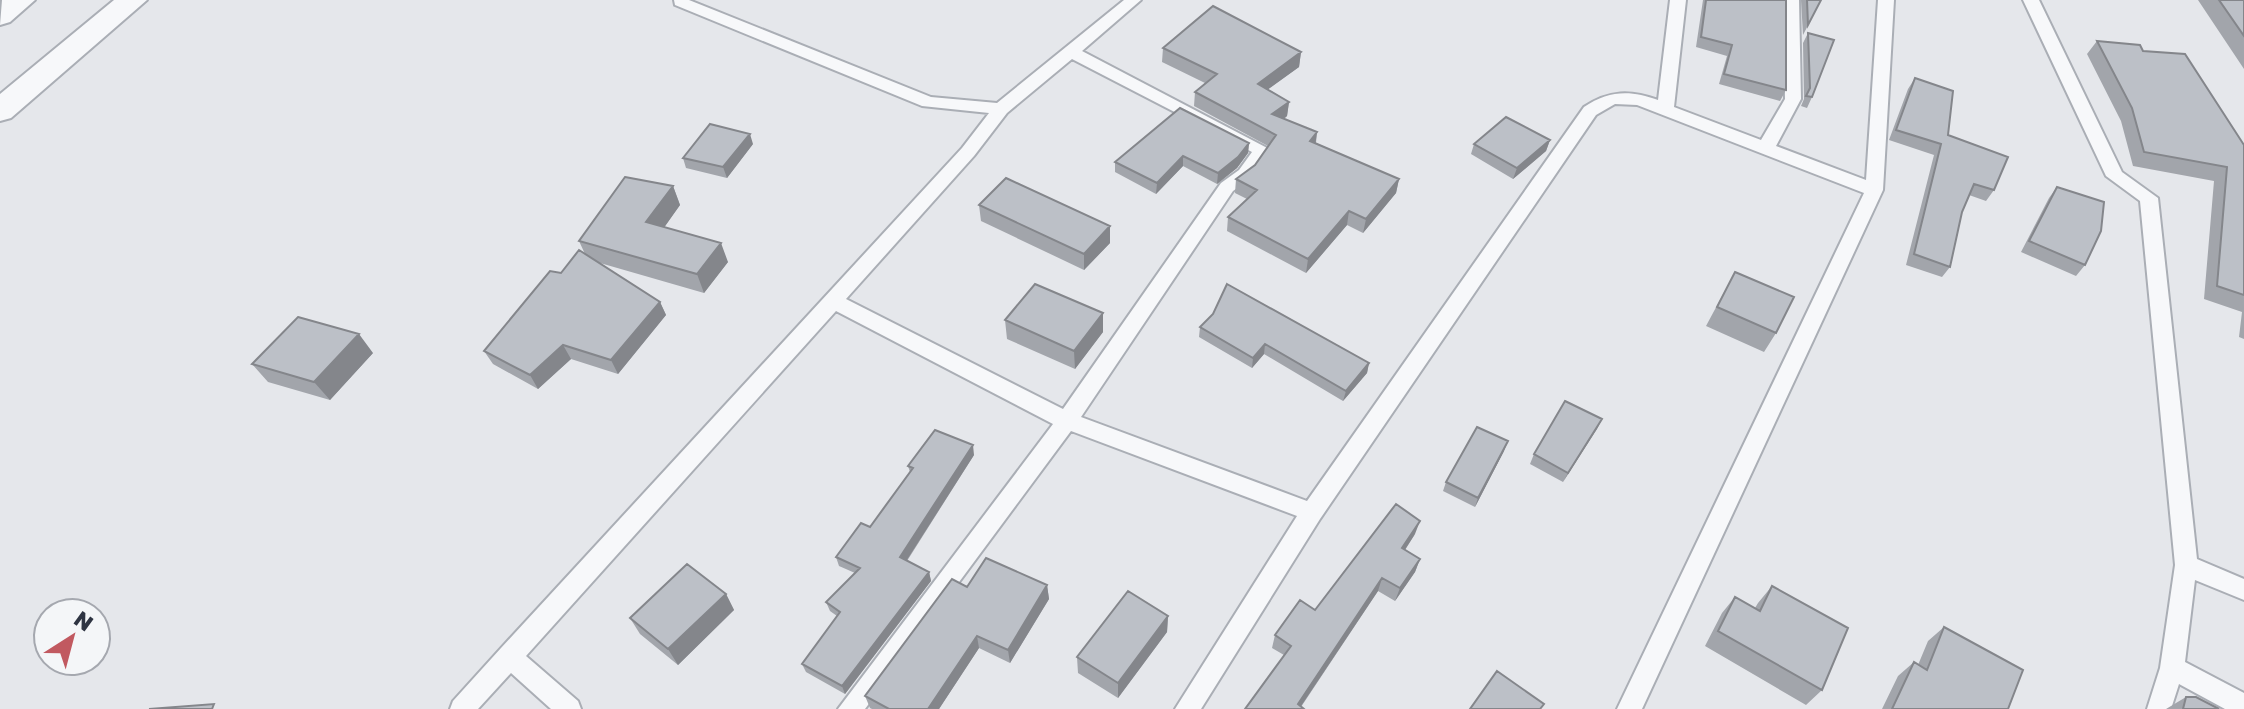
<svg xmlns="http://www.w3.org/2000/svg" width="2244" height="709" font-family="'Golos Text',sans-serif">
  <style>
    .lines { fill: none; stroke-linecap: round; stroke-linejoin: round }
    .service-casing { stroke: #aaaeb5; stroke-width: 4 }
    .minor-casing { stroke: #aaaeb5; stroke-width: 4 }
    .service { fill: #f7f8fa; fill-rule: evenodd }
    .minor { fill: #f7f8fa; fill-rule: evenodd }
    .wall { fill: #a2a5ab }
    .shaded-wall { fill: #84868b }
    .building { fill: #bcc0c7; stroke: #84868b; stroke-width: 2 }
  </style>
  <rect width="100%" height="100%" fill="#e5e7eb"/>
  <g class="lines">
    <defs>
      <path id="service" d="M674,0H689L931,97L997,103L1124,0H1141L1082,51L1271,150L1251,178L1233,191L1081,417L1307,501L1584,107C1609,90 1631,90 1658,100L1670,0H1686L1674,107L1761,140L1785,99L1783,0H1799L1801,99L1776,146L1866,180L1878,0H1894L1883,190L1642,709H1617L1864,193L1637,105L1615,104L1596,115L1320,519L1201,709H1175L1297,516L1071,431L865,709H838L1053,424L836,311L526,656L578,701L581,709H551L511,673L478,709H450L453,701L501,648L962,148L989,113L922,106L675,5ZM1072,59L1252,152L1239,170L1221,183L1063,409L846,299L974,156L1007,113Z
        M2023,0H2039L2122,172L2158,198L2197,559L2244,579V600L2195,580L2185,662L2244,693V709H2225L2179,684L2171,709H2147L2160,668L2175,565L2140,201L2106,176Z"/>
      <path id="minor" d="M2,0H35L10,22L0,25Z
        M114,0H147L11,118L0,121V94Z"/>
    </defs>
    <use href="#service" class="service-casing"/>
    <use href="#minor" class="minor-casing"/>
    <use href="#service" class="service"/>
    <use href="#minor" class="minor"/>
  </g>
  <path class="wall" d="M1703,0H1786V90L1780,101L1719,84L1727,56L1696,47Z
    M1801,0H1821L1803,35Z
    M2198,0H2244V69Z
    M1808,33L1812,97L1807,108L1801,106L1804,99L1803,43Z
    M2097,41L2143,51L2244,145V339L2239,337L2242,312L2204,299L2214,181L2133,166L2121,121L2087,54Z
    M1163,48L1301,52L1299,67L1268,89L1289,102L1287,116L1284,119L1317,132L1316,143L1399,179L1396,193L1363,233L1347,225L1306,273L1227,231L1228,217L1247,199L1235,193L1236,179L1255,165L1268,146L1194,106L1195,92L1205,83L1162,62Z
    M1915,78L1948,135L1994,190L1986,201L1969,195L1962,212L1950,267L1942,277L1906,265L1934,155L1889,140L1908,89Z
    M1550,140L1546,151L1513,179L1471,154L1474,144Z
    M1249,143L1248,153L1237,168L1217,184L1183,166L1156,194L1115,172V162Z
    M753,144L727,178L686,168L683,158Z
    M673,186L680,205L664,227L728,262L704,293L600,263L660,302L666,315L618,374L571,359L538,389L493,364L484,351L561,273L585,254L579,241Z
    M2057,187L2085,265L2076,276L2021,252L2049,198Z
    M979,205L1110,226V243L1084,270L981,221Z
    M1735,272L1776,333L1764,352L1706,326Z
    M1103,313V332L1075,369L1007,339L1005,320Z
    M1200,327L1369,363L1367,373L1343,401L1264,354L1252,368L1199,337Z
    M373,353L330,400L268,382L252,364Z
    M1602,419L1563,482L1530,464L1534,454Z
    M1504,451L1475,507L1443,491L1446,482Z
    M974,455L907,561L929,572L931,581L845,694L806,672L802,664L837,616L830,611L826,602L855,573L839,566L836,557L870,527L910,472L908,466Z
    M1415,534L1405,550L1420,559L1415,572L1395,601L1378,591L1301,707L1245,709L1284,655L1272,648L1275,635L1315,610Z
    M1047,585L1049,599L1010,663L979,648L939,709H872L870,708L865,696L967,587Z
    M1772,586L1822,690L1806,705L1705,646L1722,613L1735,597L1755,608L1758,603Z
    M726,594L734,610L678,665L640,634L630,618Z
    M1168,616L1167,632L1118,698L1078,673L1077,657Z
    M1944,627L2008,709H1882L1898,676L1914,662L1918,665L1928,641Z
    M2186,697L2219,709H2166Z"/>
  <path class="shaded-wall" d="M1301,52L1299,67L1256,98L1258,84Z
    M1289,102L1287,116L1270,129L1272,114Z
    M1317,132L1315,147L1310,141Z
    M750,134L753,144L727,178L723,167Z
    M1550,140L1546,151L1513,179L1517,168Z
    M1249,143L1248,153L1237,168L1217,184L1218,173Z
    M1183,156V166L1156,194L1157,183Z
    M1399,179L1396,193L1363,233L1366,219Z
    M673,186L680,205L654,242L646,222Z
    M1349,211L1347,225L1306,273L1308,259Z
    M1110,226V243L1084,270V254Z
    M721,243L728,262L704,293L697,274Z
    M660,302L666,315L618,374L611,360Z
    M1103,313V332L1075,369L1074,351Z
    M359,334L373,353L330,400L314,382Z
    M1265,344L1264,354L1252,368L1253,358Z
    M563,345L571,359L538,389L530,375Z
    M1369,363L1367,373L1343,401L1346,391Z
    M1602,419L1597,429L1563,482L1568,473Z
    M1508,441L1504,451L1475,507L1478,498Z
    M973,445L974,455L903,566L900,557Z
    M1420,521L1415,534L1397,562L1402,548Z
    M1420,559L1415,572L1395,601L1400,588Z
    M929,572L931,581L845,694L842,686Z
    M1382,578L1378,591L1299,709L1298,704Z
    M1047,585L1049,599L1010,663L1008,650Z
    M726,594L734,610L678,665L668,649Z
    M1168,616L1167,632L1118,698V683Z
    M977,636L979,648L939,709H928Z"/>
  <path class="building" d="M1706,0H1786V90L1724,74L1732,45L1701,37Z
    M1807,0H1821L1808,25Z
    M2219,0H2244V36Z
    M1213,6L1301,52L1258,84L1289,102L1272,114L1317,132L1310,141L1399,179L1366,219L1349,211L1308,259L1228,217L1257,190L1236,179L1255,165L1276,135L1195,92L1217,74L1163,48Z
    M1808,33L1834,40L1812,97L1806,96L1810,88Z
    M2097,41L2140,45L2143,51L2185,54L2244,145V295L2217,286L2227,167L2144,152L2132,108Z
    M1915,78L1953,91L1948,135L2008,157L1994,190L1974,184L1962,212L1950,267L1914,254L1941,144L1896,130Z
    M1180,108L1249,143L1238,157L1218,173L1183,156L1157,183L1115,162Z
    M1506,117L1550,140L1517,168L1474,144Z
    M710,124L750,134L723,167L683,158Z
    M625,177L673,186L646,222L721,243L697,274L579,241Z
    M1006,178L1110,226L1084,254L979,205Z
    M2057,187L2104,202L2101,231L2085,265L2029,241Z
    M579,250L660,302L611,360L563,345L530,375L484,351L550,271L561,273Z
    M1735,272L1794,297L1776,333L1717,307Z
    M1035,284L1103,313L1074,351L1005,320Z
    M1227,284L1369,363L1346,391L1265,344L1253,358L1200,327L1213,314Z
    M298,317L359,334L314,382L252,364Z
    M1565,401L1602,419L1568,473L1534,454Z
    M1477,427L1508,441L1478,498L1446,482Z
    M935,430L973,445L900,557L929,572L842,686L802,664L840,612L826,602L860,568L836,557L861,523L870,527L913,468L908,466Z
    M1396,504L1420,521L1402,548L1420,559L1400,588L1382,578L1298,704L1304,709H1245L1291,646L1275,635L1300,600L1315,610Z
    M986,558L1047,585L1008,650L977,636L928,709H889L865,696L952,579L967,587Z
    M687,564L726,594L668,649L630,618Z
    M1772,586L1848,628L1822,690L1718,631L1735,597L1760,611Z
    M1128,591L1168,616L1118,683L1077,657Z
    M1944,627L2023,670L2008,709H1892L1914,662L1927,670Z
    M1497,671L1544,704L1540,709H1470Z
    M2186,697H2196L2219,709H2183Z
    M214,704L212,709H149Z"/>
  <g transform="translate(72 637) rotate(36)"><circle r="38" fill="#f4f6f8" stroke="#a5a8af" stroke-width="2"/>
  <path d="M0-6L14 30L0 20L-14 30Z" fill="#c15960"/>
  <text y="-12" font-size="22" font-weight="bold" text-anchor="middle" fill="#2e3442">N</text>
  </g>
</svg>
